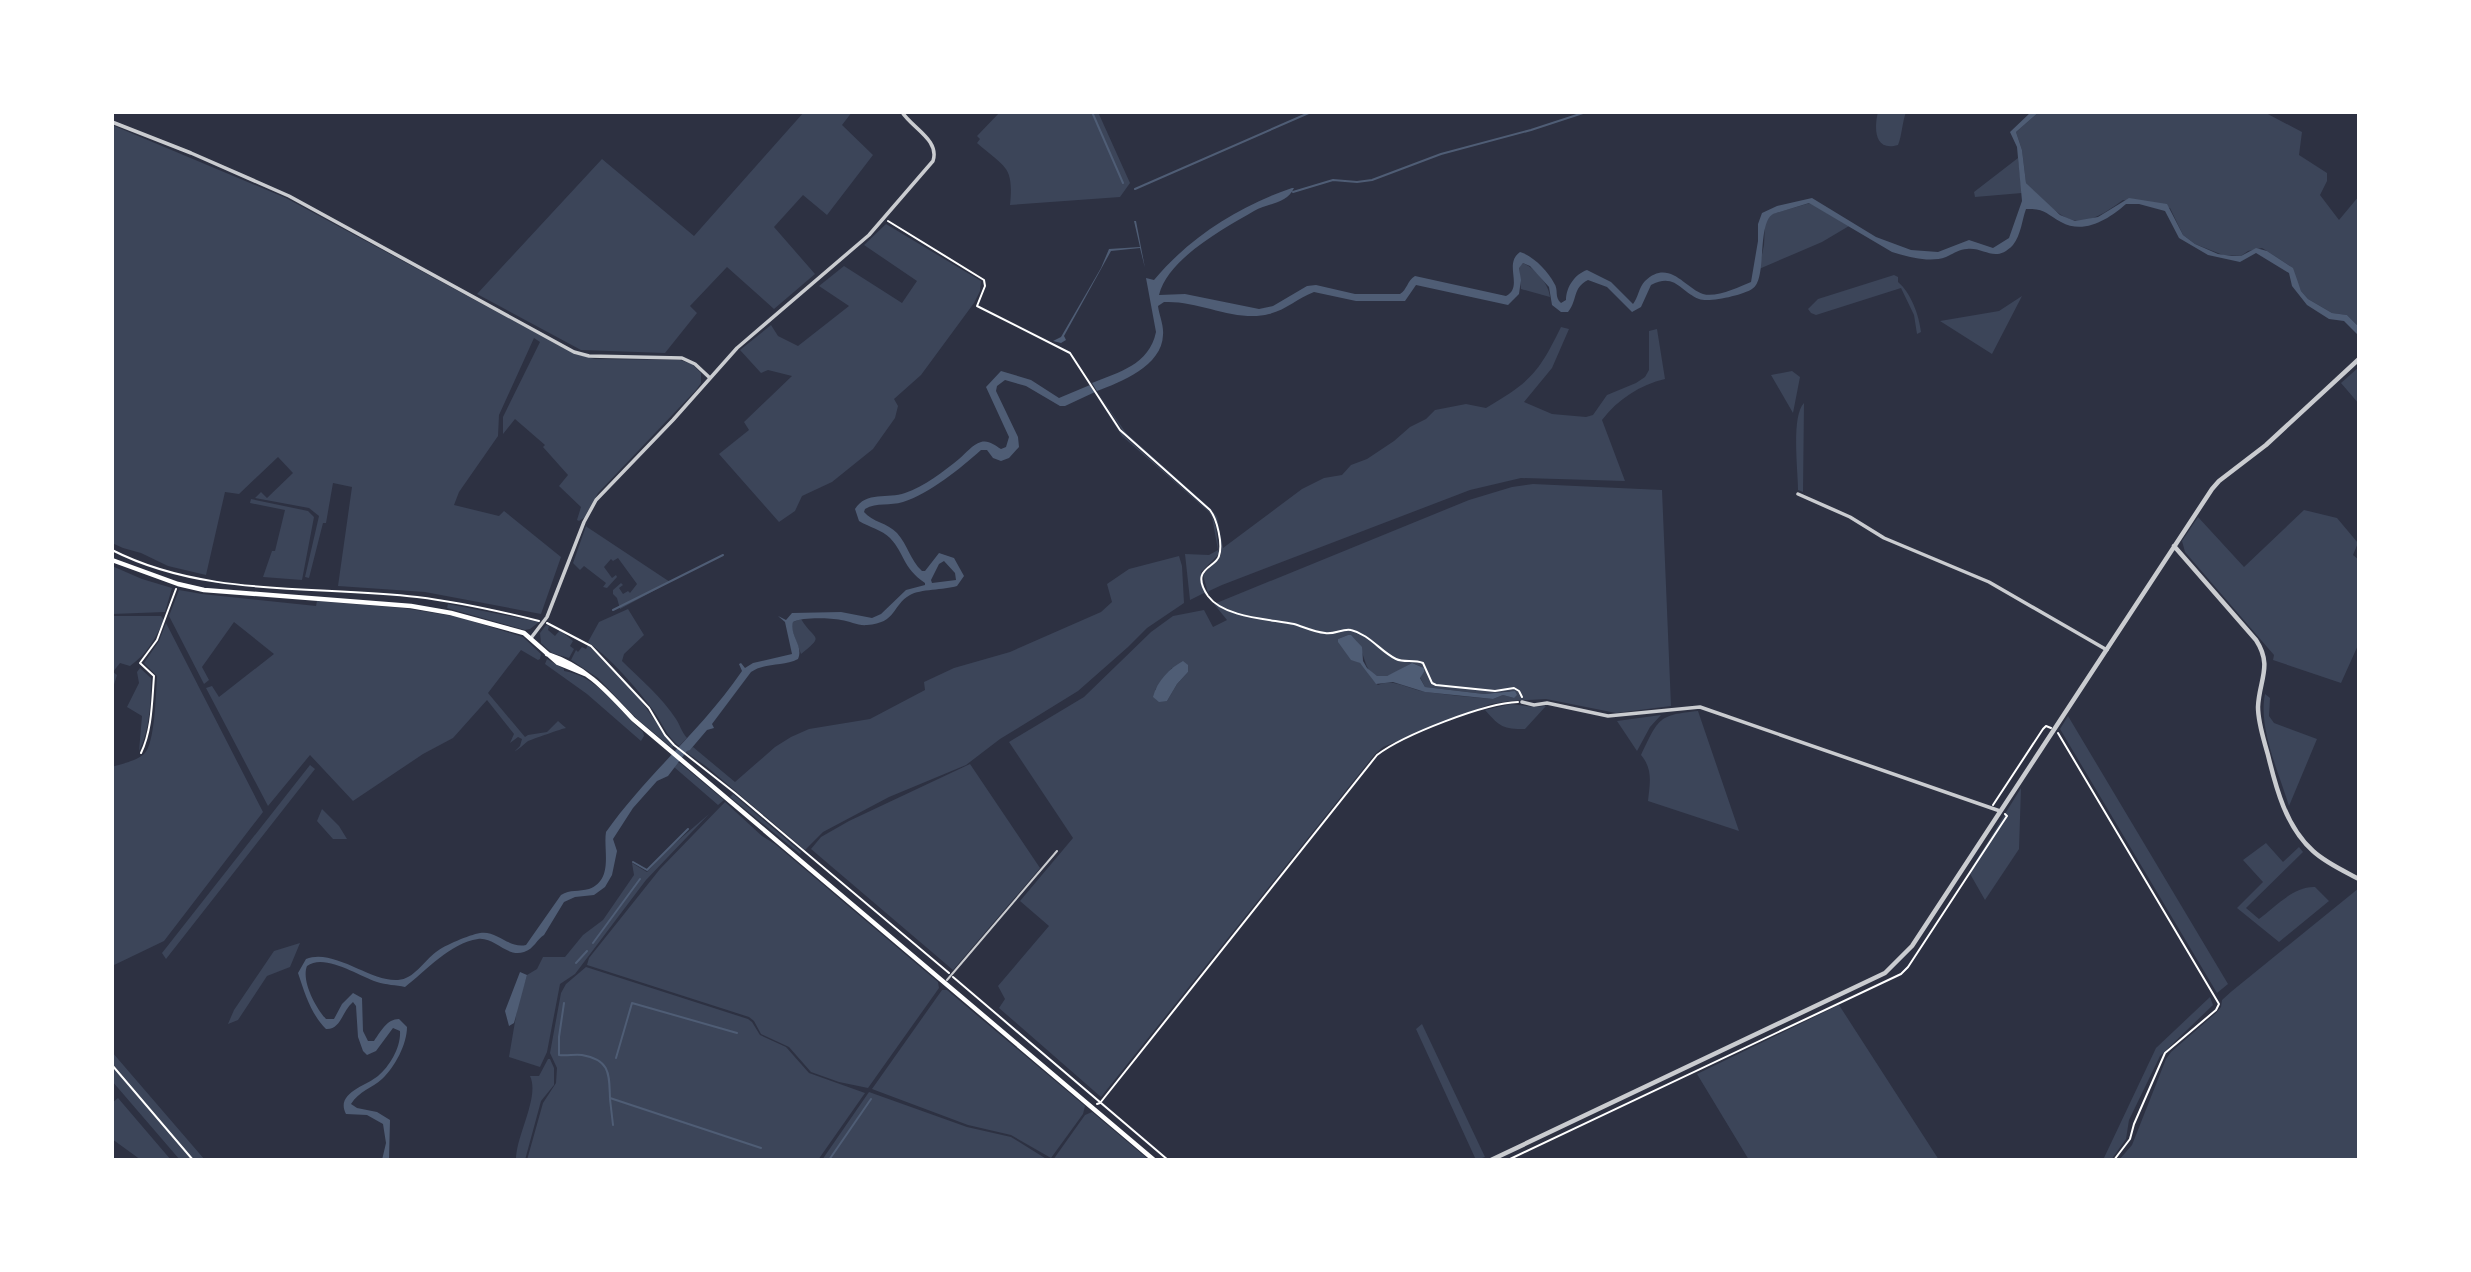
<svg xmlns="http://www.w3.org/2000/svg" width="2471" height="1272" font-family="'IBM Plex Serif',serif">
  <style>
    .green { fill: #3c4559; fill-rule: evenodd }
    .water { fill: #4f5d75; fill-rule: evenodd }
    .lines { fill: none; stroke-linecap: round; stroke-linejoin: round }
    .stream { stroke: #4f5d75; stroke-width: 2 }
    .path { stroke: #fff; stroke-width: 2 }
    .service { stroke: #caccd0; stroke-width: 2 }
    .minor { stroke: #caccd0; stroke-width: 3.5 }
    .tertiary { stroke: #caccd0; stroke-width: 4.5 }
    .secondary { stroke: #fff; stroke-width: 4.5 }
  </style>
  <rect width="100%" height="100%" fill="#2d3142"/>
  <path class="green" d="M804,112H852L842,125L873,155L827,215L803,195L774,227L815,274L774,309L727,267L690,306L697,313L665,353L581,350L477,294L602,159L694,236Z
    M1000,112H1098L1130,183L1120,197L1010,205C1014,165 1005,168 977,143L980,139L977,136Z
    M1878,112H1906C1902,123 1902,135 1898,145C1874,152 1874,128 1878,112Z
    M2039,112H2264L2302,132L2299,155L2327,173V181L2320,195L2339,220L2359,196V327L2347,315L2332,313L2308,299L2301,291L2290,266L2267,251L2262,248L2248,251L2241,256L2223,255L2195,244L2183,235L2170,208L2123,200C2074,237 2064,220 2026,183L2022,150L2016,132Z
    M112,125L286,198L575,354L595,359L680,360L692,364L701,373V383L696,390L598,493L584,518L579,521L577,520L581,507L559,486L568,475L543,447L545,445L515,419L503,434V417L540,342L534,338L499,415L498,436L459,492L454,505L499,516L504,511L561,557L541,614L425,592L338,586L352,487L333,483L326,523H323L309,578L305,577L319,516L309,508L255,498L261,492L267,498L293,473L278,457L239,494L225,492L206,575L168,566L141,553L123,548L112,543Z
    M2018,158L2022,193L1975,197L1974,192Z
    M1810,203L1849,226L1822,242L1759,269L1764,245L1765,223L1772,214Z
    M886,224L981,281L980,291L974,303L921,375L894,399L898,406L895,418L873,449L832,482L802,496L795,511L779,522L719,454L749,430L744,422L792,376L768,370L761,373L740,350L771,325L778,336L798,346L849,306L819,286L844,266L902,303L917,281L864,245Z
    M1523,263C1535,268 1549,284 1550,297L1521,289L1519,267Z
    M1894,275L1898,277V282C1911,293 1919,315 1921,332L1917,334L1914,315L1901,288L1816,315L1811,313L1808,309L1818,299Z
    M2022,296L1992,354L1940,321L1999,311Z
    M1561,327L1569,329L1552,368L1524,402L1552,414L1586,417L1593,415L1607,395L1636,383L1645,377L1649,370V331L1657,329L1665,379C1640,385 1618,399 1602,420L1625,481L1521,478L1470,490L1222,585L1209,591L1208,593L1203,575L1221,555L1219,533L1213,512L1125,434L1098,393L1126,433L1212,510L1217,517L1223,548L1302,489L1324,478L1342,475L1351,465L1367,459L1394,441L1410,427L1426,419L1435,410L1466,404L1486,408C1531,381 1538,374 1561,327Z
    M2359,367V404L2341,383Z
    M1792,371L1800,377L1793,413L1771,375Z
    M1096,395L1124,436L1211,513L1216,527L1219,554L1201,572L1206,595L1204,593L1190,600L1185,554L1209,555L1218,550L1212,517L1209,512L1122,436Z
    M1804,403L1803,492L1798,490C1798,471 1791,416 1804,403Z
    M1533,484L1662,490L1671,706L1616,713L1546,699L1510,701L1491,704L1464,714L1383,747L1375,754L1101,1097L999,1008L1005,999L998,986L1049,926L1020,901L1073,838L1009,742L1084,697L1151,632L1173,616L1204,610L1213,627L1227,620L1214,604L1469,500L1512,487ZM1348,635C1370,643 1358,682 1387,676C1393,675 1405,666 1412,663L1422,667L1424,672L1420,677L1425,687L1484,694L1510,691L1514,698L1503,695L1493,699C1471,697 1448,695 1426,692C1409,690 1395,678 1378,685C1371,680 1368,669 1360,663C1350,657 1344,651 1338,639ZM1172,668L1188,672L1177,684L1167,701L1155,690Z
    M251,499L308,511L314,517L302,580L263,577L272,551H275L285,510L250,503Z
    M2304,510L2337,518L2358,543L2353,555L2359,560V643L2341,683L2273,660L2274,655L2185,552L2182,541L2198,517L2244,567Z
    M586,526L587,527L670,582L620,609L617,598L613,594V590L621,583L623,585L619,588L623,594L628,591L630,593L637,584L618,558L613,561L611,559L604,567L612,578L616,575L617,577L607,588L603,587L606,583L584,566L580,570L573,563Z
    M1179,556L1182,566L1184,603L1147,628L1128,647L1078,691L1000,739L966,765L889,797L823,832L805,850L707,767L686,752L693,747L735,782L775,747L791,737L809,729L870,719L925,690L924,682L954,668L1010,652L1101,612L1112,602L1107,584L1129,569Z
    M112,566L142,579L172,588L165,612L112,614Z
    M179,590L202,594L316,606L317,601L403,608L459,617L523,637L541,654L540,659L538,660L521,650L488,693L525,737L528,735L547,732L558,721L566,728C564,728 530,740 528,741C523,745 519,749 514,752L520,746L522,739L518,737L510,743L514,734L487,700L453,738L423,754L353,801L310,755L268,806L206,688L212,686L219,697L274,654L234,622L202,667L209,680L204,684L169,616Z
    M448,604L539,622L530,629L525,630L447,608Z
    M628,609L644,635L624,654L622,661C640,679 662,697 676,719C680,725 681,731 687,738L679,746C666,736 662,722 653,710C635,686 612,660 588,642L599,622Z
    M112,616H161L164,620C155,639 147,654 130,666L120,663L113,672L117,675L112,691Z
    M801,619C814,641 826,634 801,654L791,627L793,622Z
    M166,623L263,812L164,941L112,966V767C121,764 136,761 144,754C155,745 156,692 157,676L144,663L159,641Z
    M546,625L549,626L548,630L555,636L560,630L573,641L570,646L574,649L569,658L552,653L541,643L540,633Z
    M588,645L639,698L673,746L672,748L636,718L598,678L571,660L576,650L578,652L582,647L586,649Z
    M547,659L564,669V671C598,676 618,710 643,732L644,736L641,741L587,694L545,664Z
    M140,668L151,678C151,701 150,730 139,751L142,716L127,707L139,683L137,672Z
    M2265,694L2270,698L2269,716L2274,723L2317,739L2289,806C2279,773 2258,728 2265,694Z
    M1511,704L1534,707L1546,706L1525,729C1503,729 1500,727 1485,710Z
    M1698,711L1739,831L1648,801C1650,783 1653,769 1641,755C1659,718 1658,715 1698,711Z
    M1661,715L1650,727L1637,751L1617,721Z
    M2068,716L2228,984L2217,993L2060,729Z
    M677,762L681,764L724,800L718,805L674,767Z
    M970,764L1040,868L953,970L811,849L821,837L849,821Z
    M310,765L315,769L166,959L162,953Z
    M2021,788L2019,849L1985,900L1969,872Z
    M733,794L801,852L800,854L730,797Z
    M725,802L762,836L775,844L938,982L939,988L868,1088L839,1082L811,1072L789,1047L761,1034L754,1021L749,1017L587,965L589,958L660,869Z
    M322,809L339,826L347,839H333L317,821Z
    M709,814L646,880L575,974L560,984L547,1052L540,1067L509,1057L518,1004L527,975L537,969L543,957H565L583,935L603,920L634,875L632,863L647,872L666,851Z
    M2266,843L2283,862L2299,847L2303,852L2246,908L2259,919C2275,907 2294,886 2315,887L2329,901L2279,942L2237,908L2263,882L2243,860Z
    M2359,888V1160H2119L2132,1145L2166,1059L2171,1052L2216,1013L2221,1007L2222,1000L2232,991Z
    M300,943L290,967L267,976L238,1020L228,1024L234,1010L274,951Z
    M586,967L748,1019L752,1022L760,1035L786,1047L809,1073L865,1093L818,1160H527L543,1103L556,1083L557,1068L550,1053L561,993L566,984Z
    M942,990H947L1085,1106L1083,1114L1051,1158L1011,1135L968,1125L872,1089Z
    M2210,997L2213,1005L2160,1056L2129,1120L2126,1139L2111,1160H2103L2156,1048Z
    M1839,1005L1939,1160H1749L1697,1074Z
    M1422,1024L1485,1157L1476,1160L1416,1029Z
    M112,1052L205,1160H194L112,1063Z
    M548,1059H550L554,1068V1085L541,1101L525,1160H516C516,1135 540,1097 530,1076H539Z
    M112,1066L192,1160H180L112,1081Z
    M869,1092L967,1127L1011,1137L1048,1160H822Z
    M118,1098L171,1160H141L112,1139V1103Z
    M1092,1112L1149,1160H1053L1085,1115Z"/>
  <path class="water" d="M2031,112H2039L2016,132L2022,150L2026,183L2060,215L2075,221L2098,217L2129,198L2167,204L2183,235L2195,244L2218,254L2232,256H2241L2256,248L2267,251L2293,268L2301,291L2308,299L2332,313L2347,315L2359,327V336L2344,321L2329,319L2307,305L2292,286L2289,273L2256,253L2240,262L2208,255L2179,238L2165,211L2139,204H2126C2109,219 2084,235 2061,222C2046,214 2045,208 2026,209C2022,220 2021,235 2013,245C1995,264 1985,247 1967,249C1959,249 1953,254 1946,257C1930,263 1908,257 1892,252L1809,203L1773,214C1756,225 1768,280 1752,289C1743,295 1709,303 1699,299C1681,292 1675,272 1651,285L1641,307L1632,312L1607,287L1588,280C1572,288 1578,300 1568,312H1561L1552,305L1549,287L1530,266L1523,263L1519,268L1521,280L1519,294L1508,305L1416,285L1405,301H1356L1314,292C1298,298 1286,310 1269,314C1237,323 1198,300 1164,302L1158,306C1159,315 1164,325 1163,335C1162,366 1121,382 1097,391L1092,383C1119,372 1149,365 1156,332L1146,278L1154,280C1190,237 1239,206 1292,188H1294C1287,204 1268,203 1254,211C1225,228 1168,258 1159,295L1185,294L1259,309L1273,306L1307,286L1316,285L1355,294H1400C1407,290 1407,281 1415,276L1506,296C1524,287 1503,264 1520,252C1532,255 1548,271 1554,283C1559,290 1554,297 1561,303L1566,300C1566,287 1575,274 1587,270L1611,282L1633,304C1638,298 1639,287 1645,281C1669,258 1685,288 1703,294C1716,298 1739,287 1751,282L1758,241V224L1762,213L1777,206L1812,198L1876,237L1911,250L1938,252L1969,240L1993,248L2009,238L2022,201L2017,147L2010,132Z
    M1134,221H1136L1145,268L1140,248L1111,251L1064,336L1066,340L1061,343L1053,341L1061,337L1101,268L1109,249L1140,247Z
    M1001,371L1031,380L1059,398L1090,385L1095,392L1065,406H1060L1026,386L1005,380L997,386L996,391L1018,437L1019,447L1009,458L1001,461L993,458L987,450H981C961,468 929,494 903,502C890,506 877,502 865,509L864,512C872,522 888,523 897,533C908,545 910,560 922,571H925L939,553L954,558L964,576L957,586C944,590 920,589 910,595C892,605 897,623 867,625C858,626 850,621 841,620C829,618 803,617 793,622C789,635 804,646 798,659C783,667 765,662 751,672L712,724L714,728L707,730L690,750L687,751L668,776L657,781L633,808L613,839L617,851L612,875L605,887L594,895L575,897L564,902L544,935C537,939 534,949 524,952C507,958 495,937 478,939C450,943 426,971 405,987C396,985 386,985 377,982C358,976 325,953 307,966C301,981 316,1008 326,1019H334L342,1004L353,993L362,998L363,1031L368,1041H374C381,1031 387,1019 399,1019L407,1027C407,1044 395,1067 382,1079C372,1088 359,1091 351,1104L357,1108L377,1112L390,1120L389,1160H382L386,1143L383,1124L367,1115L346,1114C335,1093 366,1086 378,1076C390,1066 401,1047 400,1031L393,1028L376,1051L367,1055L363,1051L358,1037L356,1006L353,1002C342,1011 341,1030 326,1029C311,1014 305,994 298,973L306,959C334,948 370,982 398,980C414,979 424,961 436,952C445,945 469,935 480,933C497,930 509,949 526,945L561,895C570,889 579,892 589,889C614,880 603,850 606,832C647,774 702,730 742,671L739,664L741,663L745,668L753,663L792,654L785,622L778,616L786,620L792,613L841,612L872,618L881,614L906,590L925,585V583C902,567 905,554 890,538C882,530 869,527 859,521L855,509C866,491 888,499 905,493C924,487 944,471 959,459C966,453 972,445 981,442C989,440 994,445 1001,449L1006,447L1009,437L986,387ZM944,561L955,573L956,580L932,583L931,580L939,564Z
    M1348,635H1351L1362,647L1363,661L1367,668L1377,676H1387L1412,663L1424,668V672L1420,678L1425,687L1484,694L1515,691L1517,695L1514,698L1503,695L1493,699L1425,692L1393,682L1376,684L1360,663L1351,660L1338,642V639Z
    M1183,661L1188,665V672L1177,684L1167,701L1159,702L1153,697C1157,681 1170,668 1183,661Z
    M520,972L527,975L514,1023L509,1026L505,1011Z"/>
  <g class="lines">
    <path class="stream" d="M1092,112L1123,183
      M1135,189L1311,112
      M1293,192L1333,180L1357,182L1372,180L1441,154L1531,130L1586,112
      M613,610L723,555
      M633,862L647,870L688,829
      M593,943L640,879
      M576,963L587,951
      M564,1003L559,1037V1055C567,1056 575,1054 582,1055C611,1060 609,1075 610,1098L761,1148
      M616,1058L632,1003L737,1033
      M610,1099L613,1125
      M829,1160L871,1099"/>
    <path class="path" d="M888,221L984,280L985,286L977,306L1070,353L1120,430L1210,510C1217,519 1223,544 1219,556C1216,568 1189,568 1208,596C1224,618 1270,619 1294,624C1304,627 1314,632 1325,633C1334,635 1343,628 1351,630C1369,634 1381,652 1396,659C1404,663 1414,659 1423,663L1432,683L1436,685L1495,691L1514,688L1519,691L1522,697
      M112,550C206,598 316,585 417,597C458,602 499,611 539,621
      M547,623L591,646L649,708L665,735L674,745L735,793L949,973
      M2058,733L2219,1004L2216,1010L2165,1053L2134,1124L2130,1139L2114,1160
      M141,753C152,730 152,702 154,676L140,663L157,640L176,589
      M1993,805L2043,729L2046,726L2051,728
      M953,977L1168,1160
      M112,1065L193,1160
      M1097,1104L1100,1103L1377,755C1403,735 1485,703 1518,702
      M1508,1160L1901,974L1908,967L2001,825L2007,816L2005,814"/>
    <path class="service" d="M947,980L1057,851"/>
    <path class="minor" d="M112,122L191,153L289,196L574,352L589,356L682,358L695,364L710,378
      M1798,494L1850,517L1884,538L1989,582L2107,650
      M531,638L547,617L584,522L596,500L673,420L737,348L869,235L933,161C940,140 912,128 902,112
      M1522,702L1534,705L1547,703L1608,716L1700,707L2000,811"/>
    <path class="tertiary" d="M2174,546L2256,640C2273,666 2259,680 2258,707C2258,723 2264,740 2268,755C2276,788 2286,827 2313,851C2326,863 2344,871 2359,879
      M1491,1160L1885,973L1912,946L2212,489L2219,481L2266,445L2359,359"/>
    <path class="secondary" d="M112,560L178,584L204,590L411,606L451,613L524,633L558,663L585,674
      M547,654C586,667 606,690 633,719L1154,1160"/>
  </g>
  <rect width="2471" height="1272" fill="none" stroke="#ffffff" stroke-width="228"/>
</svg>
